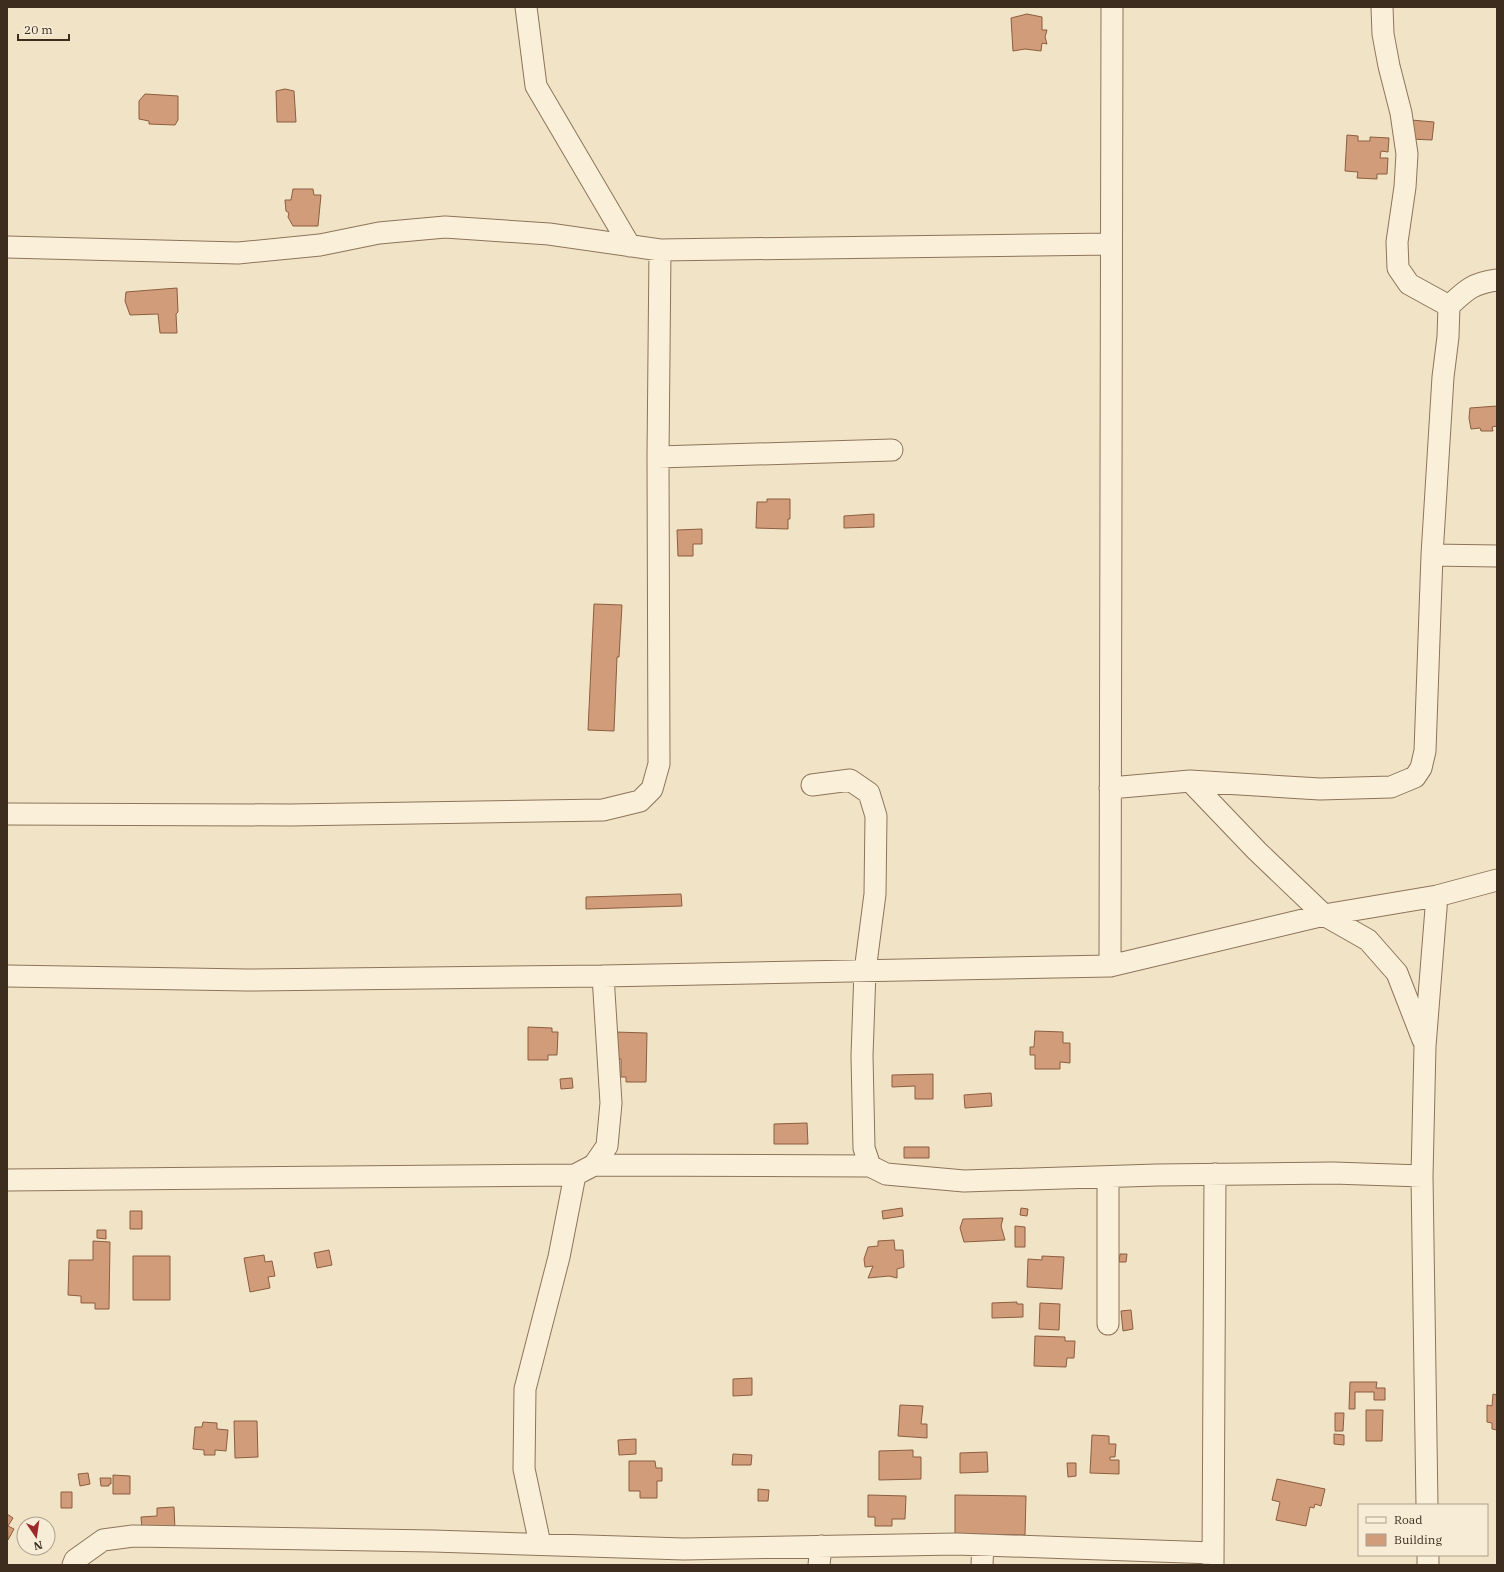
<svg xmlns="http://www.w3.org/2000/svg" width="1504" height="1572" font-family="'IBM Plex Serif',serif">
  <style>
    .building { fill: #d09c7a; stroke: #8d5d3f }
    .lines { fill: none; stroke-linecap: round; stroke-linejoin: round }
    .minor-casing { stroke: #8d745a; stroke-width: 23 }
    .minor { stroke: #faf0da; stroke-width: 21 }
  </style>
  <rect width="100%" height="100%" fill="#f0e3c6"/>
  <path class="building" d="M1027,14L1042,17V30H1047L1045,37L1047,44L1042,43L1041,51L1025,49L1013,51L1011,18Z
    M285,89L294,91L296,122H277L276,91Z
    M145,94L178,96V120L175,125L149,124V121L139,119V101Z
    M1411,120L1434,122L1432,140L1410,139Z
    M1347,135L1358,136V141H1370V137L1389,138L1388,152L1381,151L1380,158H1388L1387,174H1377V179L1357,178L1358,172L1345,171Z
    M293,189H313L314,195H321L318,226H293L288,217L289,213L286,211L285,200H291Z
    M177,288L178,312L176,314L177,333H160L158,314L130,315L125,301L126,292Z
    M1497,406V426L1492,427L1493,431H1481L1480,428L1471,429L1469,418L1470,408Z
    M767,499H790V519H788V529L756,528L757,502H767Z
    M874,514V527L844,528V516Z
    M702,529V544H693V556H678L677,530Z
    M594,604L622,605L619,657H617L614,731L588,730Z
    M681,894L682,906L586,909V897Z
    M528,1027L552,1028V1032H558L557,1055H548V1060H528Z
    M1035,1031L1063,1032V1043H1070V1063L1060,1062V1069H1035V1055H1030V1047H1034Z
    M615,1032L647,1033L646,1082H626V1077H621V1059H615Z
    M933,1074V1099H915V1086L892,1087V1075Z
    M572,1078L573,1088L561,1089L560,1079Z
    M991,1093L992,1106L965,1108L964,1095Z
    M807,1123L808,1144H774V1124Z
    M904,1147H929V1158H904Z
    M902,1208L903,1216L883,1219L882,1211Z
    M1021,1208L1028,1209L1027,1216L1020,1215Z
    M130,1211H142V1229H130Z
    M1003,1218L1001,1226L1005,1240L964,1242L960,1228L963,1219Z
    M1015,1226L1025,1227V1247H1015Z
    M97,1230H106V1239L97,1238Z
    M894,1240L895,1250H903L904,1267L897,1269V1278L889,1276L868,1278L873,1266L865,1267L864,1259L868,1247L878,1246V1241Z
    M93,1241L110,1242L109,1309H95V1303H81V1296L68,1295L69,1260H93Z
    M329,1250L332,1265L317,1268L314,1253Z
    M1120,1254H1127L1126,1262H1119Z
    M264,1255L265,1262L272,1261L275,1276L268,1277L270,1288L250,1292L244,1258Z
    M133,1256H170V1300H133Z
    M1042,1256L1064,1257L1062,1289L1027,1287L1028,1259L1042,1260Z
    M1017,1302V1304H1023V1317L992,1318V1303Z
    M1040,1303L1060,1304L1059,1330L1039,1329Z
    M1131,1310L1133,1329L1123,1331L1121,1311Z
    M1035,1336L1065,1337V1341H1075L1074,1358H1067L1066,1367L1034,1366Z
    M752,1378V1395L733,1396V1379Z
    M1350,1382H1377L1376,1388H1385V1400H1374V1392H1355V1409H1349Z
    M1493,1394L1497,1395V1430L1492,1429V1423L1487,1422V1405L1492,1406Z
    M900,1405L923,1406L921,1424H927V1438L898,1436Z
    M1366,1410H1383L1382,1441H1366Z
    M1335,1413H1344L1343,1431H1335Z
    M234,1421H257L258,1457L235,1458Z
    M203,1422L217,1423V1429L228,1430L226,1451L215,1450V1455H204V1450L193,1449L195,1427H202Z
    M1334,1434L1344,1435V1445L1334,1444Z
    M1092,1435L1109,1436V1444H1116L1115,1457H1110V1460H1119V1474L1090,1473Z
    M636,1439V1454L619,1455L618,1440Z
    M913,1450V1457H921V1479L879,1480V1451Z
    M987,1452L988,1472L960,1473V1453Z
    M733,1454L752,1455L751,1465H732Z
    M629,1461H655L656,1468H662V1481H657V1498H640V1491H629Z
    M1067,1463H1076V1476L1068,1477Z
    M88,1473L90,1484L80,1486L78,1474Z
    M113,1475L130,1476V1494H113Z
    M100,1478H111V1484H109V1486H101Z
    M1277,1479L1325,1489L1321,1506L1315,1504L1314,1508L1310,1507L1306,1526L1276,1520L1280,1502L1272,1500Z
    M758,1489L769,1490L768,1501H758Z
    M61,1492H72V1508H61Z
    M868,1495L906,1496L905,1519H892V1526H875V1517H868Z
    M955,1495L1026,1496L1025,1535L955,1534Z
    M174,1507L175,1529L142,1530L141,1517L157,1516V1508Z
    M7,1514L13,1518L8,1526L14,1529L8,1540Z"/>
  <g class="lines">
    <defs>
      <path id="minor" d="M526,7L536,86L630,246
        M1382,7L1383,34L1389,66L1401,113L1407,154L1405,187L1397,242L1398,268L1409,284L1449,306
        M7,247L238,253L320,245L379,233L445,227L549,234L660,250L1111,244
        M658,457L892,450
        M1432,555L1497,556
        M1190,781L1257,851L1324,915L1368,940L1397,973L1423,1040
        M812,785L850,780L869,793L876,816L875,894L865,971L862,1056L864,1148L870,1166
        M1110,788L1190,781L1320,789L1391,787L1415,777L1421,768L1425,751L1432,555L1443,377L1448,337L1449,306C1466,290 1473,283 1497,280
        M7,814L290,815L603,810L640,801L652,789L659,764L658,457L660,250
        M1110,966L1112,7
        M7,976L247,980L603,976L1110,966L1324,915L1437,896L1497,880
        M594,1165L870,1166L886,1174L964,1181L1157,1175L1333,1173L1422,1176
        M1108,1177V1324
        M7,1180L575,1175L594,1165L607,1146L611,1103L603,976
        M1427,1505L1422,1176L1425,1046L1437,896
        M540,1544L524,1469L525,1389L559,1257L575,1175
        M1428,1555V1565
        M73,1565L75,1560L103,1540L133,1536L433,1541L684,1549L956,1544L1213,1553
        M819,1565L821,1546
        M982,1565L983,1545
        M1213,1565L1215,1174"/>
    </defs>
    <use href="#minor" class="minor-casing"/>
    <use href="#minor" class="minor"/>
  </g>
  <rect width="1504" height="1572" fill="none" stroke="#3c2d1f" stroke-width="16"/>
  <rect x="1358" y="1504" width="130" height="52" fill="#f7edd6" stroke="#aca08d"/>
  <rect x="1366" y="1517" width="20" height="6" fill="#faf0da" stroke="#aca08d"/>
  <text x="1394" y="1524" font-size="12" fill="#3c2d1f">Road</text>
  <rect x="1366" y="1534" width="20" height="12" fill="#d09c7a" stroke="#aca08d"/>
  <text x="1394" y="1544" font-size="12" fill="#3c2d1f">Building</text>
  <g transform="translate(36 1536) rotate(167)"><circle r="19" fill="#f7edd6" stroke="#aca08d"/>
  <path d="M0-3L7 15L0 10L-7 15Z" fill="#9e272a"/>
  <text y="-6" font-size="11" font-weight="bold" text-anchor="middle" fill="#3c2d1f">N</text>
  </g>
  <path d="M18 34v6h51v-6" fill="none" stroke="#3c2d1f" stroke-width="2"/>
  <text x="24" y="34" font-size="12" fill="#3c2d1f" stroke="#f7edd6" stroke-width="3" paint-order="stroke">20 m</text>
</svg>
